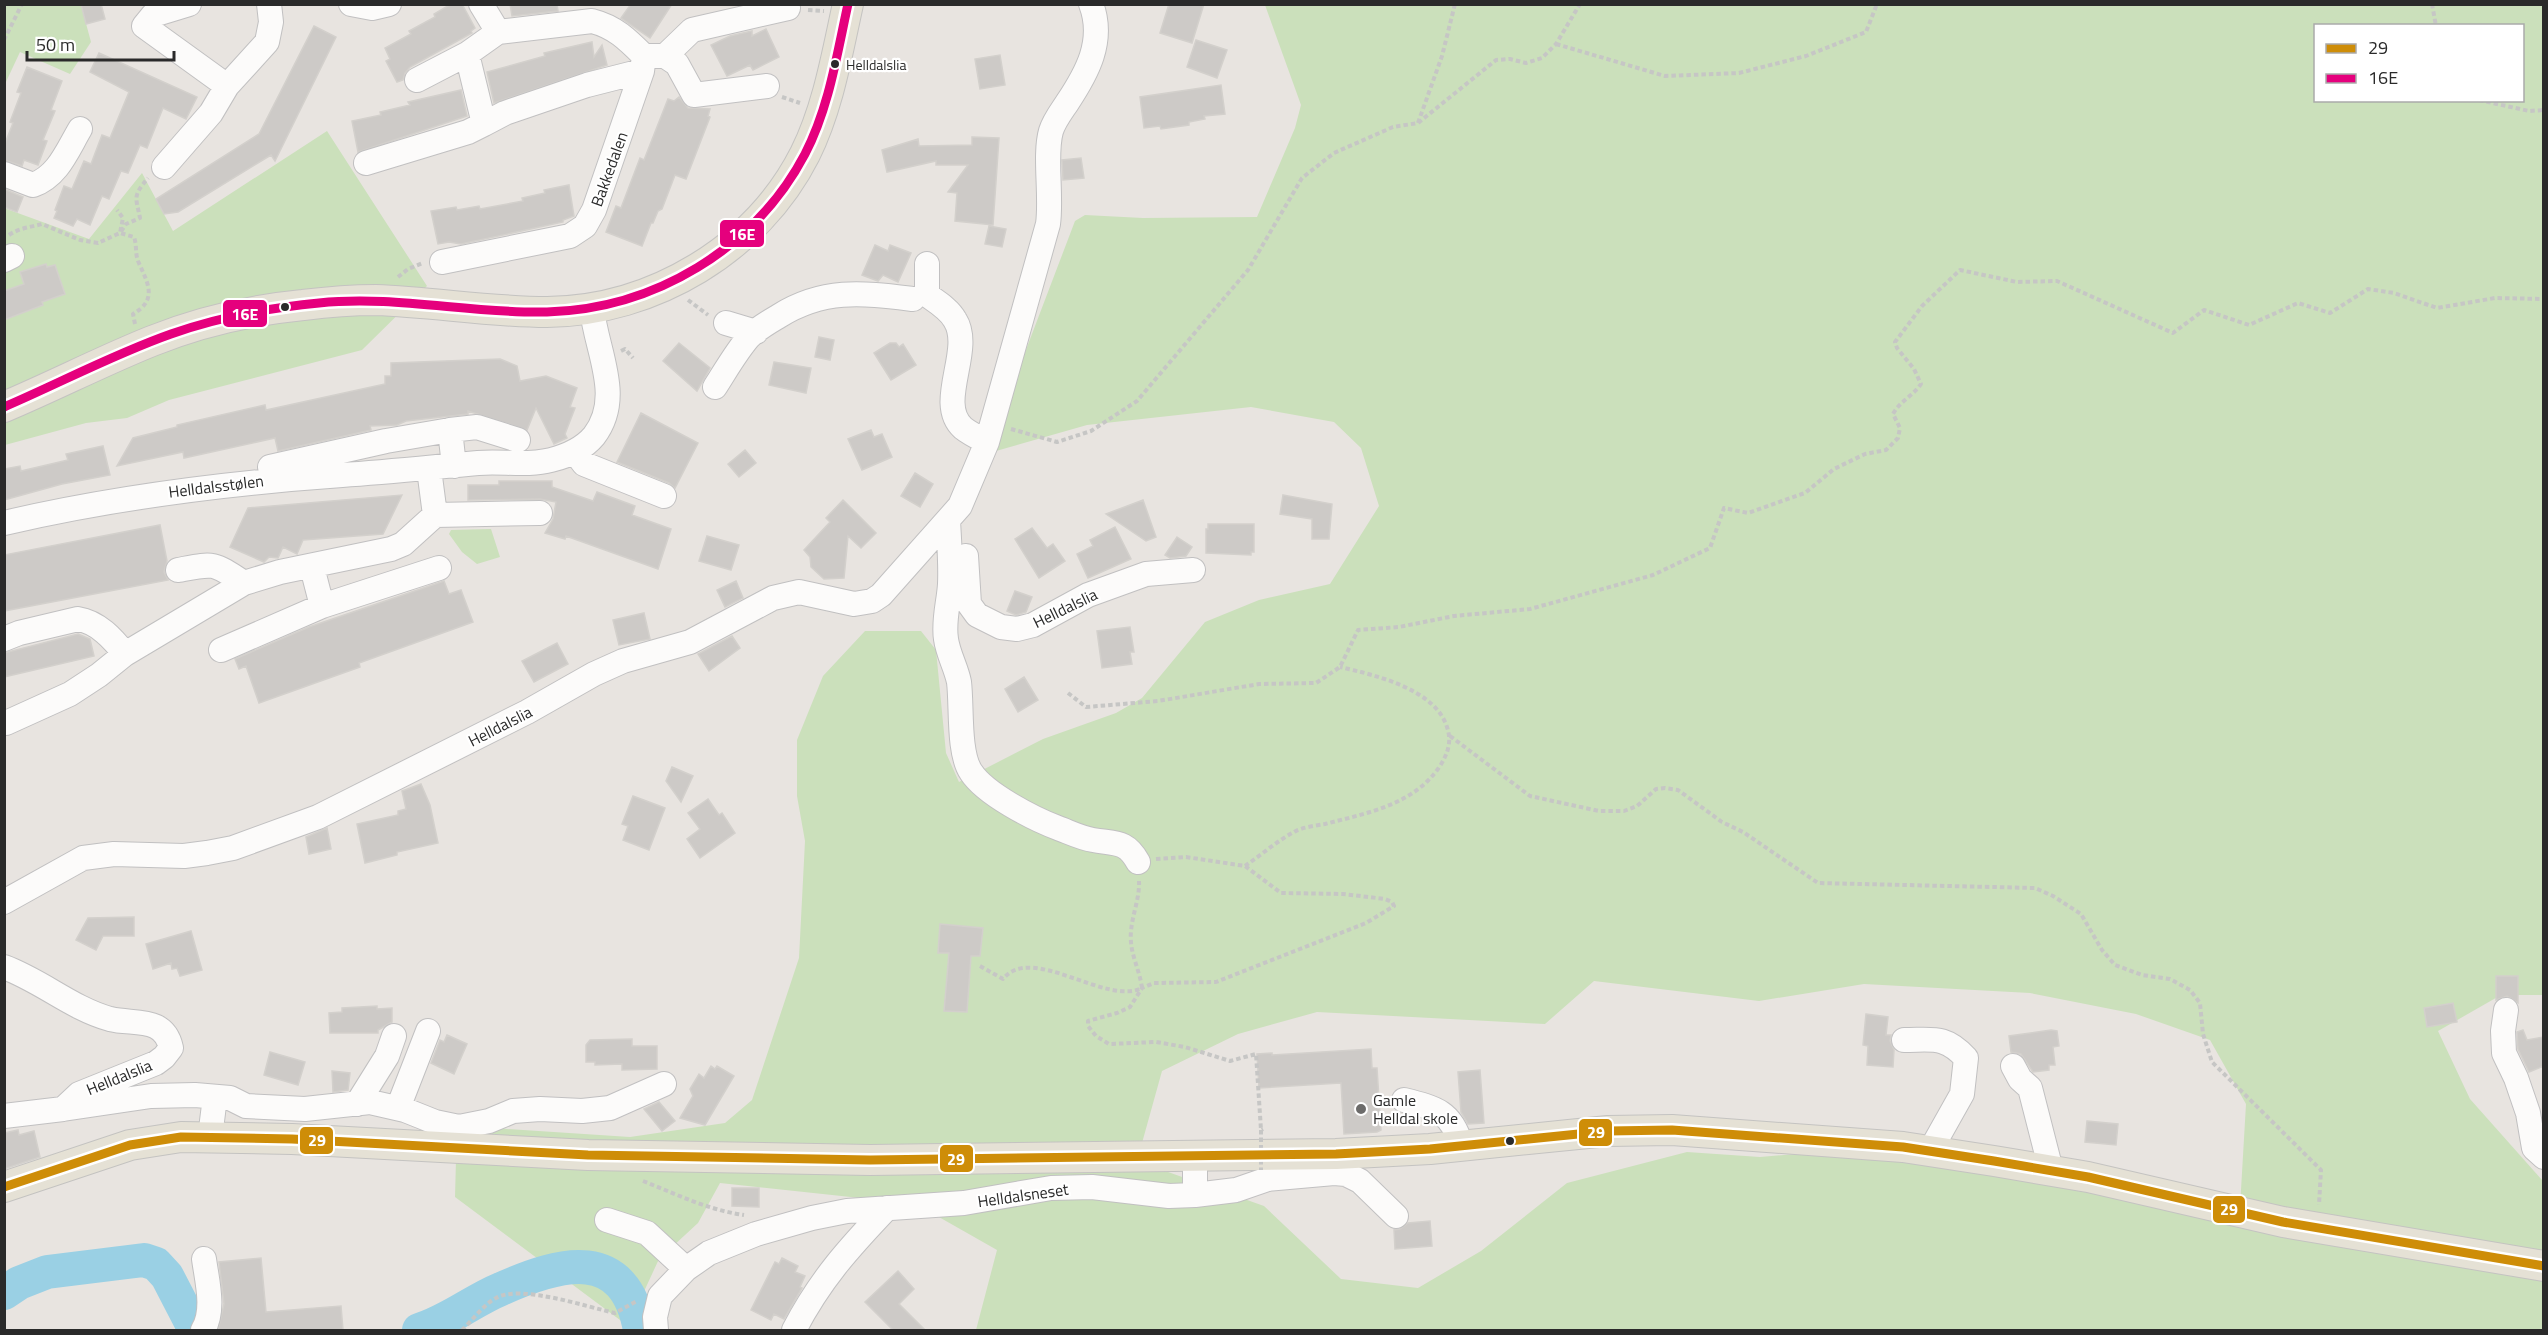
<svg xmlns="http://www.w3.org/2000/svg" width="2548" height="1335" font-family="'Titillium Web',sans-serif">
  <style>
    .green { fill: #cbe0bb; fill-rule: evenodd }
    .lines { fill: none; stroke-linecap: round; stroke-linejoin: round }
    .river { stroke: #9ad0e4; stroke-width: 34 }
    .building { fill: #cdcac7; stroke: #d3d0cc; stroke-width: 1.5 }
    .minor-casing { stroke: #c1c0c1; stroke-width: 26 }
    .major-casing { stroke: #c4c3c1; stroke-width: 32 }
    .path { stroke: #c6c6c5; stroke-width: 4; stroke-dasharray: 4.5 3; stroke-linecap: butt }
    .minor { stroke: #fcfbfa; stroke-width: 24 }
    .major { stroke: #e5e1d5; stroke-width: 30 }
    .path-bridge { stroke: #c6c6c5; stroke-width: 4; stroke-dasharray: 4.5 3; stroke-linecap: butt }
    .bus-1-casing { stroke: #fff; stroke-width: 14 }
    .bus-2-casing { stroke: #fff; stroke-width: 14 }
    .bus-1 { stroke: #ce8d08; stroke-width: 9 }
    .bus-2 { stroke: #e5007d; stroke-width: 9 }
    .bus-dot { fill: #2a2a2a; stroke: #fff; stroke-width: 2 }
    .poi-dot { fill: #6c6b6a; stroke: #fff; stroke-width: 2 }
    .labels { text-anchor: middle; stroke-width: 4.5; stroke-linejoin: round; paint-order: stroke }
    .bus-label { font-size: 14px; fill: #2a2a2a; stroke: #fff; text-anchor: start }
    .street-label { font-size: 16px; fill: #2a2a2a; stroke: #fff }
    .poi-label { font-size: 16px; fill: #2a2a2a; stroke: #fff; text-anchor: start }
    .line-badge { stroke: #fff; stroke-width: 2 }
    .badge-label { font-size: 16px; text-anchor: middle; font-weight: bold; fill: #fff }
  </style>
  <rect width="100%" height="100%" fill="#e8e4e0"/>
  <path class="green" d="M5,5H81L91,42L70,74L20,52L5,84Z
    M1265,5H2543V995H2501L2438,1031L2470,1099L2543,1181V1330H976L997,1250L916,1204L720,1183L698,1223L659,1259L628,1326L455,1197L457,1122L507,1129L630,1137L725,1123L752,1100L799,958L805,841L797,796V740L823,676L865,631H921L936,650L946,753L959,782L1043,739L1116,713L1142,698L1205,622L1259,600L1330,584L1379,506L1361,448L1334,422L1251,407L1087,425L996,451L1000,418L1075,221L1085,215L1143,218L1257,217L1295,128L1301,105ZM2316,26H2522V100H2316ZM1594,981L1759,1001L1864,984L2030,993L2136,1014L2210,1040L2246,1104L2240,1207L1869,1148L1760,1157L1687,1152L1567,1183L1481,1251L1418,1288L1341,1279L1264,1206L1137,1161L1162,1071L1238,1034L1317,1012L1545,1024Z
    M327,131L427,286L362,350L169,400L127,418L86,423L5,445L4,208L89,239L142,173L173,231Z
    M491,529L500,557L477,564L462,552L449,534L451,530Z"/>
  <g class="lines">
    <path class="river" d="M4,1293L19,1283L47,1272L144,1260L156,1264L167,1276L195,1330
      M419,1330C449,1321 472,1301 501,1289C561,1262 625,1245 640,1330"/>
  </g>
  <path class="building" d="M81,4H101L105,19L86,24Z
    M451,4H462L475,28L471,31L472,33L410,67L405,73L403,80L397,82L386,61L390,59L385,48L411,34L409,31L435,17L434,14Z
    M510,4H557L558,11L512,16Z
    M631,4H672L650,38L621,18Z
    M1169,4H1204L1192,43L1160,33Z
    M314,26L336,37L275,161L271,155L178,212L164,214L156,199L259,134Z
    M766,29L779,57L753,70L750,65L727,76L711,45L730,36L752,31V36Z
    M1196,40L1227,50L1217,78L1187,67Z
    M592,42L594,57L602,45L607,65L494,103L487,72L545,56L544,53Z
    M99,53L197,97L186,119L163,108L147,148L140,145L128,173L121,171L109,199L102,196L90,225L77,219L73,226L54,218L57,211L55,210L64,186L72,189L84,161L91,164L102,135L110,138L129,92L90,72Z
    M1000,55L1005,85L980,89L975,59Z
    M27,67L62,81L51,110L55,111L43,140L47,141L38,165L24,160L22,166L4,160V146L13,123L10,122L21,93L17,92Z
    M1221,85L1225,114L1204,116L1205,119L1189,122V125L1161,129L1160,126L1144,128L1140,97Z
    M461,90L467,116L358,152L352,121L381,115L380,112L410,105L408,102Z
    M679,97L688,108L710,109L708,116L710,117L686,179L675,175L662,209L658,211L653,223H651L642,246L606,232L616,206L621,208L640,158L644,160L668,99L674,101Z
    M972,137L999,138L993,225L955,221L957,193L948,192L968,165H936V161L887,172L882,150L918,139L919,146L972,145Z
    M1081,158L1084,178L1063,180L1062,160Z
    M569,185L574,216L563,220V222L461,244L449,242L438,244L431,211L456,207L457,210L479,206L480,209L523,201L522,198L545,193L544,190Z
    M4,189L23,197L17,212L4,207Z
    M989,226L1006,229L1002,247L985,244Z
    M875,245L888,251L890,245L911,253L898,282L883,275L878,281L862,275Z
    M46,264L47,267L55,265L65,294L42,302L43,305L4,320V291L24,284L20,272Z
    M819,337L834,340L830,360L815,357Z
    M679,343L710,368L697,391L663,361Z
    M890,343H896L899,347L903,344L916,365L891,380L874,353Z
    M500,359L517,366L520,381L546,376L577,388L570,407L575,408L565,434L567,438L554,444L536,408L527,430L468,411V414L406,421L397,425L370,426L371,430L278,451L275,438L184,458L183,452L117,466L133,438L177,427V425L265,405L266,410L385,384V376H391V363Z
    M774,362L811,368L806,393L769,385Z
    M641,413L698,443L675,488L669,483L617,462Z
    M871,430L874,437L882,434L892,457L862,470L848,439Z
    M103,446L110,475L62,484L4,500V469L20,466L21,471L68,460L66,454Z
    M745,450L756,463L739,477L728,464Z
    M915,473L933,484L920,507L901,496Z
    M499,481H552V487L593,501L597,492L635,506L632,515L671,529L658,569L566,536L565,539L545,533L553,519L556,502L540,499L468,500V485H499Z
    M402,495L383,534L303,540L297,554L283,547L278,558L269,557L264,562L230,547L248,508Z
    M1283,495L1332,504L1329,539H1312V519L1280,514Z
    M843,500L876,533L861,548L848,536L844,578L824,579L811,567L810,557L804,550L830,522L826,518Z
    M1143,500L1156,537L1146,541L1106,514Z
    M1208,524H1254V552H1251V555L1206,553V529H1208Z
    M160,525L167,561L164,572L168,580L4,611V555Z
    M1115,527L1131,559L1088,578L1077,554L1093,546L1090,540Z
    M1032,528L1047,548L1053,544L1065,561L1039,578L1015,539Z
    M707,536L739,545L731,570L699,561Z
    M1177,537L1192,547L1186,556L1170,558L1165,555Z
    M444,581L449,594L461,590L473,622L359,663L360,667L259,703L246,666L239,669L235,659L309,627Z
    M736,581L743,598L725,607L717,590Z
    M1015,591L1032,597L1026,612L1016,615L1007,611Z
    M644,613L650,639L619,645L613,620Z
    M1130,627L1134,652H1130L1132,664L1102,668L1097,631Z
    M78,634L90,639L94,656L4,677V653Z
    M732,636L740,648L709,671L698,654Z
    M557,643L568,664L534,682L522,661Z
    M1024,677L1038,700L1018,712L1005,689Z
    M672,767L693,776L681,802L666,781Z
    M421,784L430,805L438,843L397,852V855L365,863L357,824L398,815V811L406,809L402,791Z
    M633,796L665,808L649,850L623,840L628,826L622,824Z
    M708,799L719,815L722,813L735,833L700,858L687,839L700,829L688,813Z
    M327,828L331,849L309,854L306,837Z
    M134,917V936H103L96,950L76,940L88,918Z
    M940,924L983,928L980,956H971L967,1012L944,1011L949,953H938Z
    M191,931L202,970L180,976L177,968L172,969L171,963L153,969L146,944Z
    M2496,976H2518V1003L2507,996L2496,1000Z
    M2453,1003L2457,1022L2427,1027L2424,1008Z
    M377,1006V1009L392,1008V1022L378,1030V1033H330L329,1013L342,1012V1008Z
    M1866,1014L1888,1017L1886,1035H1891L1890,1041L1894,1050L1893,1067L1867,1065L1868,1046L1863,1045Z
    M2051,1030L2057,1031L2059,1046L2053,1047L2055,1065H2049V1070L2033,1072L2021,1054L2011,1052L2009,1036Z
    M2523,1030L2527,1040L2544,1037V1066L2529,1072L2518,1049L2517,1032Z
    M447,1035L467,1044L454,1074L431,1063L440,1040L444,1042Z
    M632,1039V1046H657V1069L622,1070V1064L595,1065V1062H586V1045L590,1040Z
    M1371,1049L1372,1068H1377L1381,1130L1377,1132L1344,1134L1341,1083L1259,1088L1257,1054L1272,1053V1055Z
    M270,1052L305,1062L298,1085L264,1075Z
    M711,1066L715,1069L717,1066L734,1076L705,1125L680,1118L693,1096L690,1089L699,1074L704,1078Z
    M1480,1070L1484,1123L1468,1124L1461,1112L1458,1072Z
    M332,1071L350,1073L348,1090L333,1092Z
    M659,1102L675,1121L662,1131L644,1109Z
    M2087,1121L2118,1124L2116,1145L2085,1142Z
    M18,1130L19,1135L34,1131L40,1157L4,1169V1133Z
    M732,1188H759V1207L732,1206Z
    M1430,1221L1432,1246L1395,1249L1394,1230L1400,1229L1408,1223Z
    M261,1258L266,1312L341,1306L343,1330H218L224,1304L219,1262Z
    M782,1258L798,1266L795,1272L805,1276L800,1287L802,1288L784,1319L774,1314L771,1320L751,1310L775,1262L779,1264Z
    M898,1271L914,1289L899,1304L925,1330H893L865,1302Z"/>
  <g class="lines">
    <defs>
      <path id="minor" d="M189,4L153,15L144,26L227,86
        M351,4L372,8L389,4
        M498,32L467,54L484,124L505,113L587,85L642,71
        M644,56H665L692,30L788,8
        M665,56L677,64L694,95L767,86
        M417,80L467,54
        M366,163L468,132L484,124
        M164,167L211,113L227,86L267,42L271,22L269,4
        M4,174L33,185C58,176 67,151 80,129
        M4,260L12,256
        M442,262L570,236L585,226L594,210L642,71L644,56C627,39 615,27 592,21L498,32L481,4
        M927,264V295C937,302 949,309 955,320C974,350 935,403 963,428C969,433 979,438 987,442
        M726,323L756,332
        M715,387C726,370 736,352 749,337C758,328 769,322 779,316C824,288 862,293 913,299
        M575,452L584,464L664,496
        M454,466L450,430L477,427L518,440
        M270,467L386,441L450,430
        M435,515L540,513
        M948,520C949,541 951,563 950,584C949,602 943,621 946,639C948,654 956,667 959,682C962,706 958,753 971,772C985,794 1034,819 1058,828C1069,832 1081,838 1093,840C1115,844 1126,840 1138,862
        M4,523C116,497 228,483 342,475C388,472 433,467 478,463C502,461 528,466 551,460C567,456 583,449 594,436C624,397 596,351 592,309
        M966,556L969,604L977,615L1001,627L1017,629L1033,625L1088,595L1146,574L1193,570
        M312,567L322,606
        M178,570C215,563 212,562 244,583
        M4,639L19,633L78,619C98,622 113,639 125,654
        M221,650L322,606L439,568
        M6,723L70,694L99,675L125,654L244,583L280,572L391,549L403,544L435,515L429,469
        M4,902L83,858L114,854L184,856L207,853L233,848L318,817L527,712L594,674L623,661L690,642L773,598L799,592L854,604L872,601L881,595L960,506L987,442L1048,224C1052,196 1044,155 1051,131C1054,121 1061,112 1067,103C1087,73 1105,41 1091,4
        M4,967C42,981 71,1008 110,1019C135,1025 164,1016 171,1048L164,1057L156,1063L79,1094L63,1109L151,1096L195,1095L230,1098L246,1106L305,1109L370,1102L405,1110L435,1122L459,1127L489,1121L513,1111L540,1109L582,1111L610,1108L664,1084
        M2506,1010L2503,1031L2504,1053L2516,1078L2528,1113L2534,1148L2544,1157
        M1904,1040C1933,1040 1945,1035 1966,1058L1962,1094L1930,1151
        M2013,1066L2020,1079L2030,1088L2051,1170
        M1404,1100C1436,1108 1452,1112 1461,1145
        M357,1104L387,1056L394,1036
        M398,1108L428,1031
        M4,1116L63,1109
        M210,1137L215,1097
        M1195,1155V1195
        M607,1220L647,1233L686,1269
        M203,1330C215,1310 207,1281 204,1259
        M656,1330L655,1317L660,1296L686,1269L709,1253L756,1234L812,1218L847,1211L964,1203L1051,1188L1092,1187L1169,1196L1195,1195L1236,1190L1268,1179L1334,1173L1346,1174L1360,1181L1396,1216
        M794,1330C820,1280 848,1249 887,1208"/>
      <path id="major" d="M4,407C54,386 102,361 152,341C199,322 252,310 303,305C327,302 351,300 376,300C433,302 490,312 547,312C653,311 757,249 805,154C828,108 837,54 848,4
        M4,1187L130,1145L181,1137L292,1139L588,1155L870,1160L1336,1154L1430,1149L1608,1131L1672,1130L1903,1147L1994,1161L2088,1177L2283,1222L2544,1266"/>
    </defs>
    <use href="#minor" class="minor-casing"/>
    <use href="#major" class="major-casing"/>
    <path class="path" d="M2432,4L2436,26
      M808,10L824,11
      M4,40L22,4
      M1556,44L1665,76L1739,73L1806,56L1866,32L1877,4
      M782,97L800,103
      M2479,100L2529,111L2544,110
      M1418,123L1442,56L1455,4
      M9,235C19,228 31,227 42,224L80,240L98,243L120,233L123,218L117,210
      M398,277L408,269L423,263
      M688,300L708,315
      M135,324L133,314C159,299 147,282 138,261C135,253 137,245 134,237L120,233L126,224L140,218C136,197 132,197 148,178
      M621,351L625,349L633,358
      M1011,429L1057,442L1091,431L1137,401L1248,270L1302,178L1334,153L1393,127L1418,123L1496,60L1510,59L1526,63L1542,58L1556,44L1580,4
      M1068,693L1086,707L1158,701L1259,684L1316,683L1340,667L1358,630L1399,627L1454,616L1530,609L1653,575L1710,548L1724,508L1748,513L1805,493L1834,469L1865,454L1886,450L1898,438L1900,428L1893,414C1900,401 1913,396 1921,384L1914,369L1897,348L1895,342L1922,306L1960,270L2017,282L2057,281L2173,333L2204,310L2249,325L2298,303L2330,313L2368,289L2394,293L2437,308L2495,298L2544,299
      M1450,736L1530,796L1599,811H1624L1637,806L1656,789L1665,788L1678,790L1722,822L1743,832L1818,883L2035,888L2053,896L2081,914L2102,950L2115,965L2142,975L2170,979L2190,990L2200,1003L2203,1034L2212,1062L2321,1170L2319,1205
      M1156,859L1186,857L1245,866L1281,893L1343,894L1385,899L1392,902L1394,906L1366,923L1216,982L1154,983L1142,988L1130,1007L1117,1013L1088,1021V1026L1096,1036L1109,1044L1156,1042L1185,1047L1230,1061L1256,1054L1261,1130L1263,1129
      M1245,866C1261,855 1277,841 1294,832C1302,827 1315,826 1325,824C1367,813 1414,805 1440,766C1448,753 1452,742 1447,727C1435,689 1375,675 1340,667
      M980,966L1003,979C1032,943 1105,1006 1142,988C1140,972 1132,957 1131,942C1129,921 1140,901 1139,881
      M643,1181C676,1194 708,1210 744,1215
      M462,1330C472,1321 484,1304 496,1298C520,1284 587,1307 615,1313L637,1301"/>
    <use href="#minor" class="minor"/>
    <use href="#major" class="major"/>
    <path class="path-bridge" d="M1261,1130V1170"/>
    <defs>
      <path id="bus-1" d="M4,1187L130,1145L181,1137L292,1139L588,1155L870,1160L1336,1154L1430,1149L1608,1131L1672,1130L1903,1147L1994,1161L2088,1177L2283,1222L2544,1266"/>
      <path id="bus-2" d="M4,407C60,383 114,354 171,334C219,317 268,308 319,303C396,295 470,314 547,312C654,309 755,249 805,154C829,108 837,54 848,4"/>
    </defs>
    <use href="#bus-1" class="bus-1-casing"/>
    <use href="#bus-2" class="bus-2-casing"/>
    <use href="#bus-1" class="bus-1"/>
    <use href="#bus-2" class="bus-2"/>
  </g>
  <g class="bus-dot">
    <circle cx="835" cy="64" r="5"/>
    <circle cx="285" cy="307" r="5"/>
    <circle cx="1510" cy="1141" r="5"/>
  </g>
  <circle class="poi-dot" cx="1361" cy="1109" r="6"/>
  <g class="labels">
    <g class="bus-label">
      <text x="846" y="70">Helldalslia</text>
    </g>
    <g class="street-label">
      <text transform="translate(609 169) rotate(-70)" y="6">Bakkedalen</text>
      <text transform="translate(216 486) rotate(-7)" y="6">Helldalsstølen</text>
      <text transform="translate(1065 608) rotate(-26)" y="6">Helldalslia</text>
      <text transform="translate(500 726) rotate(-27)" y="6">Helldalslia</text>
      <text transform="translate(119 1077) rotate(-22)" y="6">Helldalslia</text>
      <text transform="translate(1023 1195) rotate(-8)" y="6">Helldalsneset</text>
    </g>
    <g class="poi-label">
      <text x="1373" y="1106">Gamle<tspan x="1373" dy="18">Helldal skole</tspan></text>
    </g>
  </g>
  <g class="line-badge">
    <rect x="719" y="219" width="46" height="29" rx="6" fill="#e5007d"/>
    <rect x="222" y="299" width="46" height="29" rx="6" fill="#e5007d"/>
    <rect x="1578" y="1118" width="35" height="29" rx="6" fill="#ce8d08"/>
    <rect x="299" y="1126" width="35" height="29" rx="6" fill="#ce8d08"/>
    <rect x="939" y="1144" width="35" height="29" rx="6" fill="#ce8d08"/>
    <rect x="2212" y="1195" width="34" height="29" rx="6" fill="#ce8d08"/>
  </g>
  <g class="badge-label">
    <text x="742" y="240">16E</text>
    <text x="245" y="320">16E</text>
    <text x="1596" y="1138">29</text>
    <text x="317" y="1146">29</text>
    <text x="956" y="1165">29</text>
    <text x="2229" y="1215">29</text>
  </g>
  <rect width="2548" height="1335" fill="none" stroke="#2a2a2a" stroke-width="12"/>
  <rect x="2314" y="24" width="210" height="78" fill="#ffffff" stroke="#aaaaaa" stroke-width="1.5"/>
  <rect x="2326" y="44" width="30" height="9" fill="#ce8d08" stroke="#aaaaaa" stroke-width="1.5"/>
  <text x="2368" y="54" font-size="18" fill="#2a2a2a">29</text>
  <rect x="2326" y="74" width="30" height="9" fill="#e5007d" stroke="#aaaaaa" stroke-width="1.5"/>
  <text x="2368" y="84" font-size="18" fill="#2a2a2a">16E</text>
  <path d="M27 51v9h147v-9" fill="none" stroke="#2a2a2a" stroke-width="3"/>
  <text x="36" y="51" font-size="18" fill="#2a2a2a" stroke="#ffffff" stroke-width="4.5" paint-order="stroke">50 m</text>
</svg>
